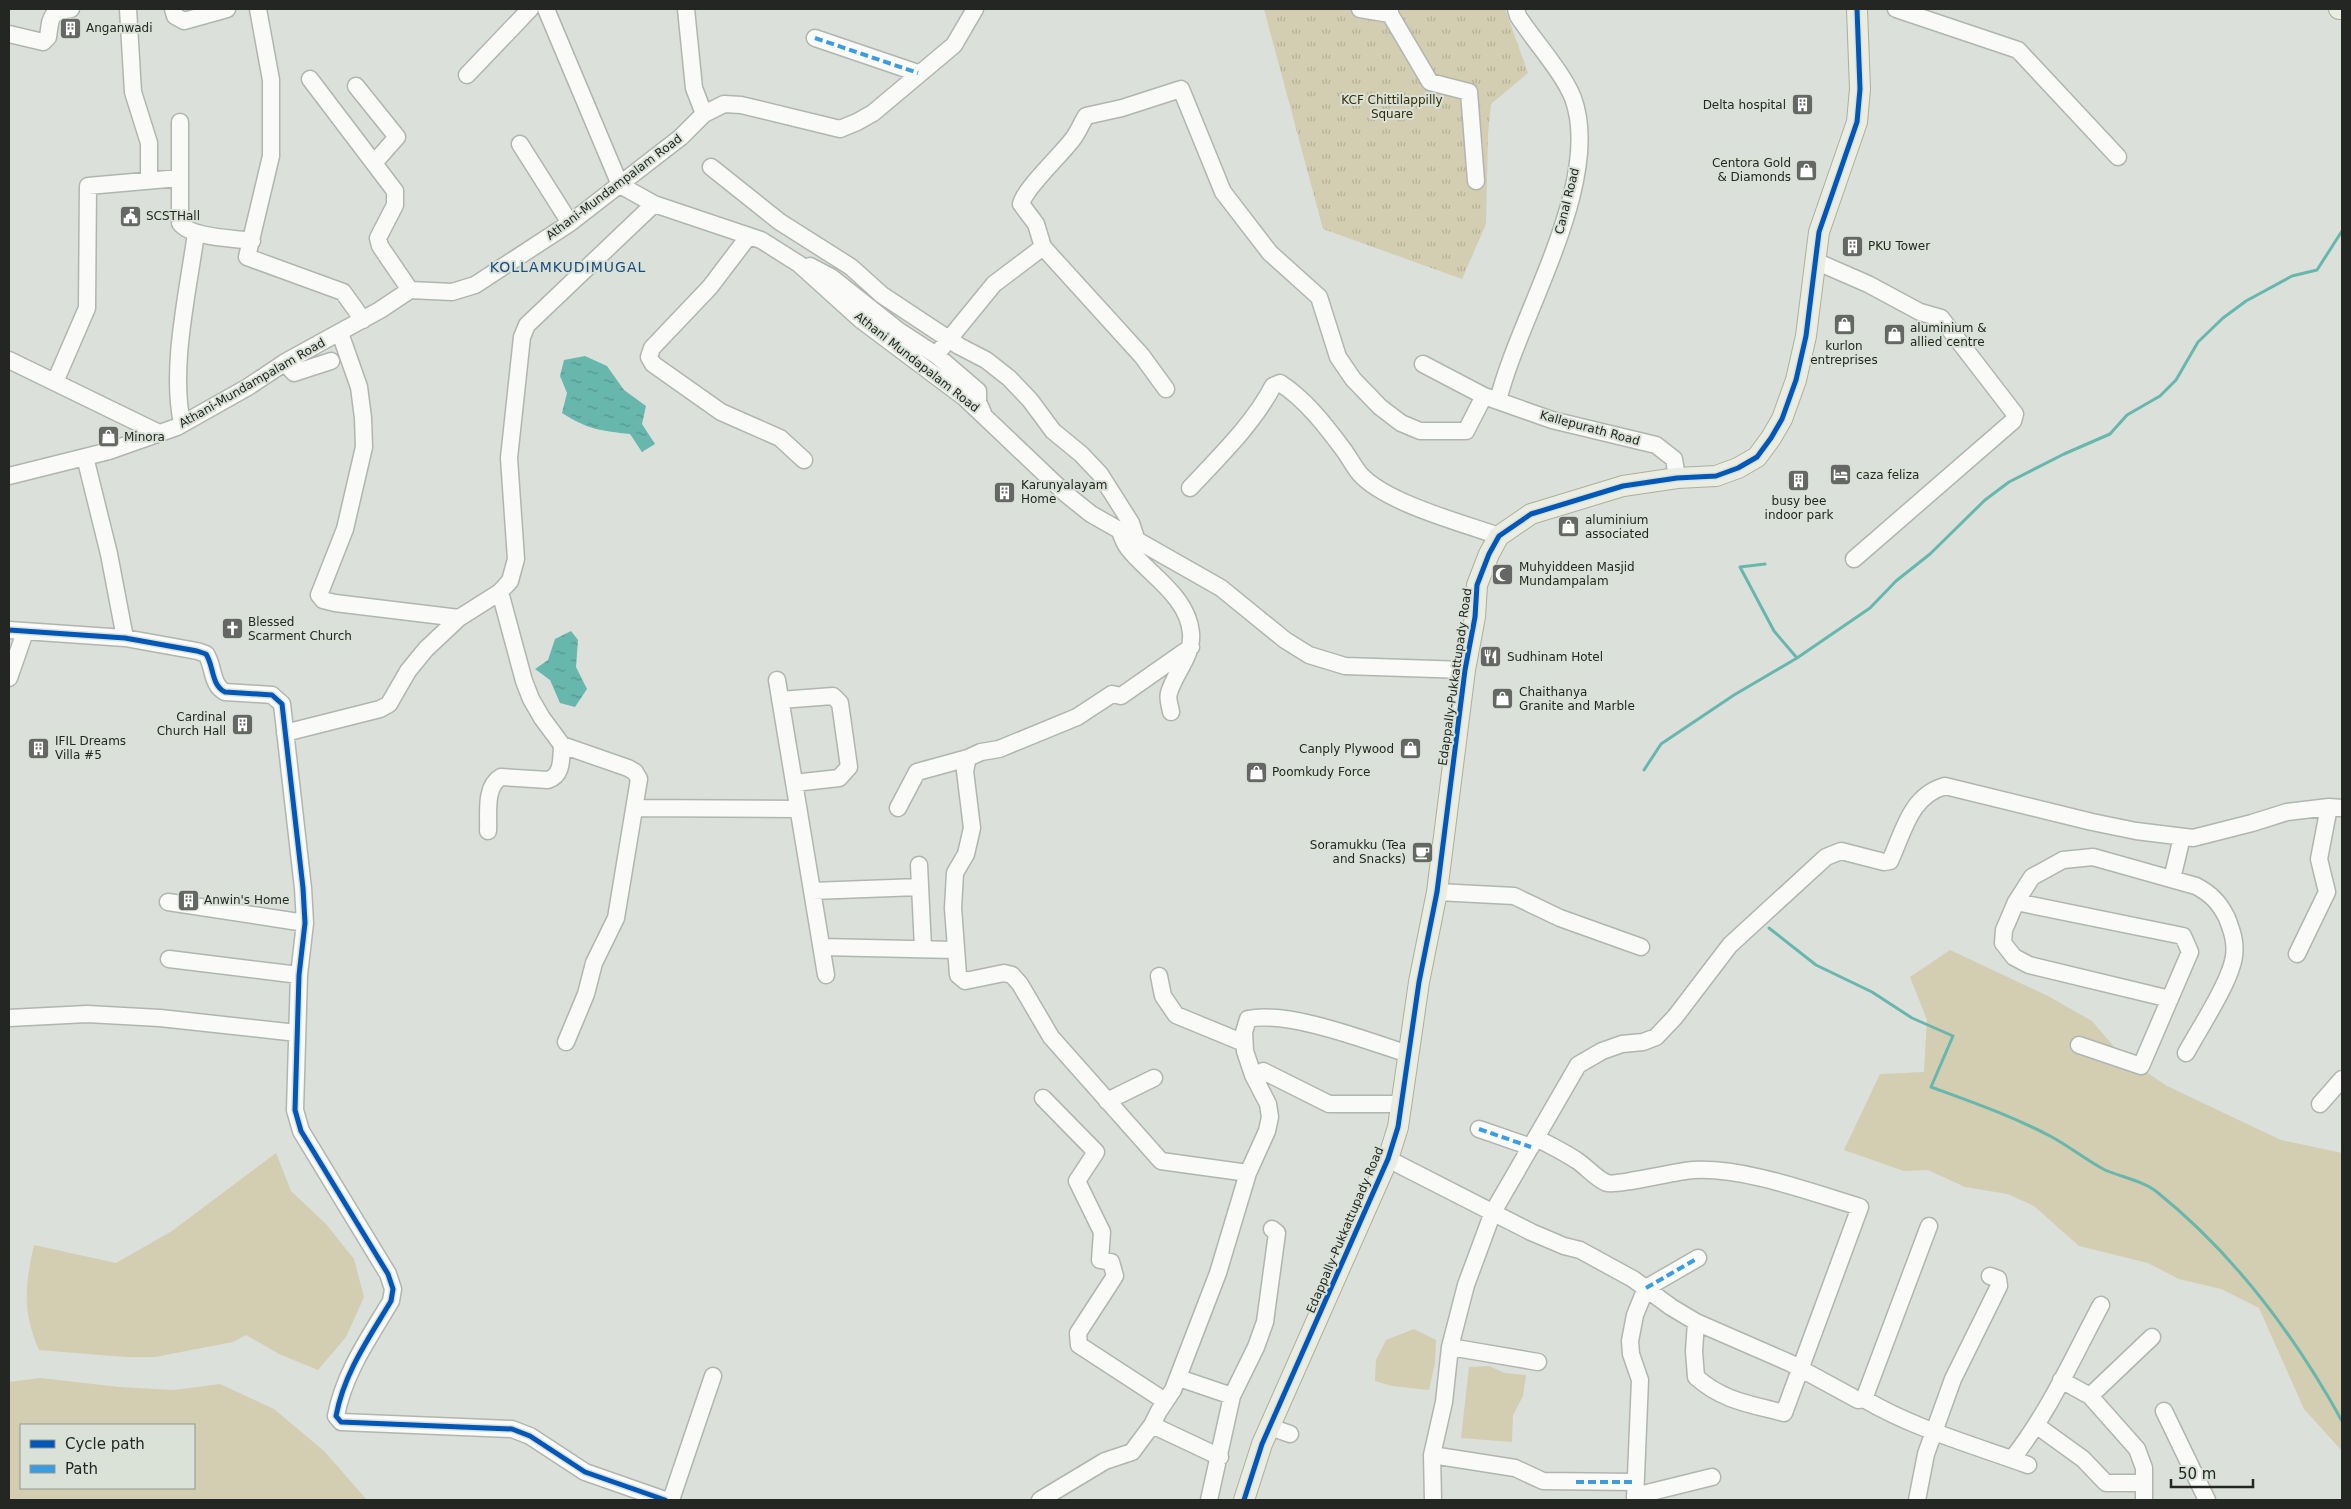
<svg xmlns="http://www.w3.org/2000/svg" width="2351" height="1509" font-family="'DejaVu Sans',sans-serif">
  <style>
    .grass { fill: #d3cdb1; fill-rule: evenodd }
    .park { fill: url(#park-tufts) }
    .water { fill: url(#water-ripples) }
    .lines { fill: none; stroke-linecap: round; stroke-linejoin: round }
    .stream { stroke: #68b7ac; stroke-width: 3 }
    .minor-casing { stroke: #b1b5b0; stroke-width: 19 }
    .major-casing { stroke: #abaf9e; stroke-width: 22 }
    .minor { stroke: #fafaf9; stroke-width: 16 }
    .major { stroke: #ebede3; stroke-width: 20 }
    .quiet { stroke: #3c9ce0; stroke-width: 4; stroke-dasharray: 8 4; stroke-linecap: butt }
    .cycleway-casing { stroke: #dae2d8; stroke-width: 8 }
    .cycleway { stroke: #0057b8; stroke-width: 5 }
    .labels { text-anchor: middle; stroke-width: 4; stroke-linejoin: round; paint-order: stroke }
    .poi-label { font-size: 12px; fill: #242623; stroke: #dae2d8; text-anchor: start }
    .park-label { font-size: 12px; fill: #362c08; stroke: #dae2d8 }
    .street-label { font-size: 12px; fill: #242623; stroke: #dae2d8 }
    .neighbourhood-label { font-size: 14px; letter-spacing: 1px; fill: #1b4b7e; stroke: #dae2d8 }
  </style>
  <defs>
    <pattern id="park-tufts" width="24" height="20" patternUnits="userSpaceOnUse" patternTransform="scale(1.25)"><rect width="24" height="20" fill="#d3cdb1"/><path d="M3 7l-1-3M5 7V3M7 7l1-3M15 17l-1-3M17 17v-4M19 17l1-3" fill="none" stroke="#b5b098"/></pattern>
    <pattern id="water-ripples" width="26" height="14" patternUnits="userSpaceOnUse" patternTransform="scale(1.25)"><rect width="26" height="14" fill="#68b7ac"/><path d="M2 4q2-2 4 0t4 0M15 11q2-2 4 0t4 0" fill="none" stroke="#55958c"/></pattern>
  </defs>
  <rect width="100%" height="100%" fill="#dbe0da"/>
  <path class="grass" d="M1950,950L2048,996L2092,1021L2121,1055L2167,1086L2281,1140L2342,1153V1451L2304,1409L2259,1308L2221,1289L2179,1279L2148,1263L2079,1246L2034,1206L2008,1194L1965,1187L1928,1170L1904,1171L1844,1150L1880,1074L1924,1072L1927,1020L1910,977Z
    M276,1153L291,1191L326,1224L354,1259L364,1297L346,1337L318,1370L279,1354L246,1335L233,1342L155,1357H125L39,1350C22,1310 25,1287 34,1245L116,1263L172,1231Z
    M1414,1329L1436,1340L1435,1363L1429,1390L1392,1386L1375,1381L1376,1360L1386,1340Z
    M1489,1366L1505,1373L1526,1375L1523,1396L1513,1415L1512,1442L1461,1438L1469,1367Z
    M40,1378L119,1387L174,1390L220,1384L274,1409L324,1451L367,1500H9V1382ZM194,1425V1488H21V1425Z"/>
  <path class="park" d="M1264,9H1505L1528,73L1491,104L1488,134L1486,224L1462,279L1323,229Z"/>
  <path class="water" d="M585,356L607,366L624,390L646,406L642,424L655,444L642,452L630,434C602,431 586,429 562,413L567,393L560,376L564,360Z
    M571,631L578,640L576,667L587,689L575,707L560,703L550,680L535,669L548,660L555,639Z"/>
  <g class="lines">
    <path class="stream" d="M1765,564L1740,567L1774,631L1797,658L1870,608L1896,581L1930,554L1985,500L2009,482L2064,454L2110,434L2127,415L2160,396L2176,380L2198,342L2223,318L2246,301L2292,276L2317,270L2342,231
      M1644,770L1661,744L1734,695L1797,658
      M1769,928L1816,965L1872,992L1912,1018L1953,1036L1931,1087C1972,1102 2012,1116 2050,1136C2069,1146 2086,1160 2105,1170C2121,1177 2144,1181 2157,1192C2234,1254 2295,1336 2342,1421"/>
    <defs>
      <path id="minor" d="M128,9L133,92L149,143V180
        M173,9L175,16L184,21L227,9
        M258,9L271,80V156L247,257L343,292L363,320
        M546,9L620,185L654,204L761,240L799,264L861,320L965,398L1066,494L1091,514L1221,588L1285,640L1309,655L1345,666L1465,670
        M686,9L694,88L704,114
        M1360,9L1390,14
        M1390,9V14L1430,82L1469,92L1476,181
        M1896,9L2018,50L2118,157
        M9,34L43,42L48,37C51,17 49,12 71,9
        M815,38L918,73
        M467,75L530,9
        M310,79L395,191V205L378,238L380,246L410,290
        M356,86L397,137L374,163
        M180,122V223C191,238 234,238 252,241
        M520,144L570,223
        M711,167L780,222L851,267L882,295L959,346L986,360L1009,378L1030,400L1053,431L1081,454L1100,474L1131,523L1136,538
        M748,237L710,287L652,348L649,357L653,364L721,412L780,438L804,460
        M1815,261L1868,284L1920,312L1941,318L2015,414L2013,421L1854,559
        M810,266L831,277L899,331L936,355L994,284L1043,247
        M340,333L359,387L363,418L364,447L345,529L319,595L323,600L335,603L459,618
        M936,355L978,391V402L983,413
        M9,360L159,433
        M285,363L294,373L331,361
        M1423,364L1484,396
        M55,382L87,308L88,186L179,178
        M1166,389L1142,356L1043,247L1036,224L1021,204C1025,188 1060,156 1072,140C1078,133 1081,124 1086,116L1122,108L1181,89L1223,192L1270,253L1319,297L1338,357L1353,379L1380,407L1401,423L1420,431H1466L1484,396L1552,420L1656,445L1674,459L1677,478
        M1498,401C1518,317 1604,182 1573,98C1562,71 1534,41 1518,16L1516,9
        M182,423C170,367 188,292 196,233
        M85,457L109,554L125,638
        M9,476L109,451L177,427L248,387L287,361L380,310L410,290L452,292L475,285L570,223L681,137L704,114L724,104L741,105L840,129L857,122L873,113L954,45L975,9
        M1190,488C1219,457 1254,423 1273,386L1280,383C1306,400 1325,425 1343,449C1349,457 1354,467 1360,474C1386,503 1462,523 1499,536
        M1120,531C1122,537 1124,543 1128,548C1148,574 1188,596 1191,633C1193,656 1175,672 1169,693C1167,698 1170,706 1171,712
        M500,592L524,681L531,699L542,718L562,745L628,768L635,772L639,779L616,918L594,963L586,994L566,1042
        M9,630L125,638L197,651L206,654C214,666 211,685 225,692L272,695L282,704L303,888L305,923L299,975L295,1110L301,1131L388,1274L393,1289L391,1301C369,1338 344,1373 336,1416L341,1422L512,1429L530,1436L585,1472L665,1500
        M1191,647L1121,696L1112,694L1077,717L999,749L981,752L968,758L965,771L972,828L966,854L955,873L953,908L958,975L965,981L1004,973L1012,975L1020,984L1051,1037L1161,1161L1248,1173
        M9,678L25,632
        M777,680L826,975
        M780,700L833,696L840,703L849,767L839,778L794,783
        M285,733L380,709L389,704L408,671L426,649L459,618L500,592L510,581L516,559L509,458L522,337L527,325L654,204
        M635,808L798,809
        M898,808L917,772L968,758
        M488,831C489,814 484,787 501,777L548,780C563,775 561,759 562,745
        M919,865L923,948
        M2172,879L2182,837
        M812,891L919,887
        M1437,892L1514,896L1560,918L1641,947
        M168,902L305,923
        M2016,902L2183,936L2190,952L2141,1066L2079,1045
        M822,947L954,950
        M2297,954L2327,892L2319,859L2329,807
        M169,959L299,975
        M1159,976L1163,996L1176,1015L1244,1043
        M2170,999L2029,965L2014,957L2003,943L2004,930L2016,902L2032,877L2063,860L2093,857L2196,886C2211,894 2219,902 2227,918C2232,931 2236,942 2234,956C2231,981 2199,1029 2186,1053
        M9,1018L87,1014L160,1018L297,1033
        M1263,1071L1329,1104H1401
        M1043,1098L1096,1152L1077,1181L1102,1232L1100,1260L1111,1262L1115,1276L1078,1333L1079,1345L1165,1401
        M1107,1101L1154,1078
        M2320,1104L2342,1079
        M1479,1129L1531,1147
        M1536,1138C1550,1145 1564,1152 1576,1160C1586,1166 1596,1179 1607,1183C1616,1186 1677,1171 1693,1170C1744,1167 1810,1192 1860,1207L1784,1413C1750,1404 1723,1401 1696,1377L1694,1351L1696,1322
        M1388,1159L1531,1232L1564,1246L1580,1250L1633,1279L1671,1307L1696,1322L1790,1363L1858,1400L1864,1399C1915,1429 1973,1445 2028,1465
        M1450,1347L1538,1362
        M1179,1378L1232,1396
        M2061,1380L2090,1396L2137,1449L2144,1468V1500
        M2090,1396L2152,1337
        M1864,1399L1929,1226
        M2164,1411L2207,1500
        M1152,1425L1220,1457
        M2036,1425L2083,1459L2106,1483H2144
        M1270,1427L1290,1434
        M1432,1455L1515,1468L1543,1481L1635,1482
        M2012,1459C2049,1412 2073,1357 2101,1305
        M1635,1496L1712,1477
        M671,1500L713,1376
        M1040,1500L1105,1461L1132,1452L1152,1425L1159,1411L1173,1390L1218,1273L1248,1173L1267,1131L1270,1117L1268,1104L1253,1075L1245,1051L1244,1032L1248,1019C1288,1010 1368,1041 1408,1054
        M1209,1500L1232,1396L1256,1347L1265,1322L1277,1233L1272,1229
        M1433,1500L1432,1455L1444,1402L1450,1347L1466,1285L1493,1212L1578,1065L1602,1051L1622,1044L1643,1042L1656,1037L1675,1017L1730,945L1826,857L1841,851L1884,862L1890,861C1904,831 1910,796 1945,786L2092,822L2136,831L2193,838L2252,823L2287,812L2329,807L2342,808
        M1635,1500L1640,1380L1631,1354L1630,1341L1635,1315L1646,1288L1698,1258
        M1917,1500L1926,1454L1953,1379L1999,1286L1998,1279L1990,1276"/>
      <path id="major" d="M2339,9H2342
        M1244,1500L1262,1444L1388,1159L1398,1127L1419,982L1437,892L1465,670L1475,617L1477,585L1489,554L1499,536L1531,514L1623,486L1677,478L1716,476L1738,468L1757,457L1771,438L1782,419L1796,380L1806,336L1819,232L1857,122L1860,89L1857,9"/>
    </defs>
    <use href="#minor" class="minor-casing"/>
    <use href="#major" class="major-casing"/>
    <use href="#minor" class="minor"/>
    <use href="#major" class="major"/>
    <path class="quiet" d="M815,38L918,73
      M1479,1129L1531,1147
      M1646,1288L1698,1258
      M1576,1482H1635"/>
    <defs>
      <path id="cycleway" d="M9,630L125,638L197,651L206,654C214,666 211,685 225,692L272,695L282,704L303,888L305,923L299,975L295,1110L301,1131L388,1274L393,1289L391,1301C369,1338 344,1373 336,1416L341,1422L512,1429L530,1436L585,1472L665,1500
        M1244,1500L1262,1444L1388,1159L1398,1127L1419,982L1437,892L1465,670L1475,617L1477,585L1489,554L1499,536L1531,514L1623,486L1677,478L1716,476L1738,468L1757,457L1771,438L1782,419L1796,380L1806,336L1819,232L1857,122L1860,89L1857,9"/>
    </defs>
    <use href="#cycleway" class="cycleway-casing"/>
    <use href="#cycleway" class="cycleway"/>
  </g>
  <defs>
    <symbol id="building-square" viewBox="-11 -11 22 22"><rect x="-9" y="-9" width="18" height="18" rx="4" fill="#646763" stroke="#dae2d8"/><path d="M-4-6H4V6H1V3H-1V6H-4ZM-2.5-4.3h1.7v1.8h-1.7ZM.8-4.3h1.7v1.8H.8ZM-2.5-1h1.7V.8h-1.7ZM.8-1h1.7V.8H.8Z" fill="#fff"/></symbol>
    <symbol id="shop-square" viewBox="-11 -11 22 22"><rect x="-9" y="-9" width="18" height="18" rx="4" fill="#646763" stroke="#dae2d8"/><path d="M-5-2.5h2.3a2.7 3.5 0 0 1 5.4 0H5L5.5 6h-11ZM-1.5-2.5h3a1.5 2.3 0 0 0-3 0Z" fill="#fff"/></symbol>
    <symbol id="civic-square" viewBox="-11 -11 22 22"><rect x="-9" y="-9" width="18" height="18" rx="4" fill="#646763" stroke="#dae2d8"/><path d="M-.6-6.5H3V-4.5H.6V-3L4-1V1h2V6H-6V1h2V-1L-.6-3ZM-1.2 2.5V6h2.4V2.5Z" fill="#fff"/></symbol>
    <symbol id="hotel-square" viewBox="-11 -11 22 22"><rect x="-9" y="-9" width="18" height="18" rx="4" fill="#646763" stroke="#dae2d8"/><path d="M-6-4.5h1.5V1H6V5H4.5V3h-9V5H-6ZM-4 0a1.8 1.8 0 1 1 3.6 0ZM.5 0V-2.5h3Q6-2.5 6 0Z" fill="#fff"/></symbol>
    <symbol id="mosque-square" viewBox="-11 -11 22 22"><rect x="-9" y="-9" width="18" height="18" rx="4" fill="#646763" stroke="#dae2d8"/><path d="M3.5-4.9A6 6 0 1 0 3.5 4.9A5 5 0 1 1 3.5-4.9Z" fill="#fff"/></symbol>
    <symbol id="church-square" viewBox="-11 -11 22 22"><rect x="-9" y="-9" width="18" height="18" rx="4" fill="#646763" stroke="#dae2d8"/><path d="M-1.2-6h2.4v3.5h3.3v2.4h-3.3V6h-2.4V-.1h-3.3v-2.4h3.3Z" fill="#fff"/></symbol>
    <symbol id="restaurant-square" viewBox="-11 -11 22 22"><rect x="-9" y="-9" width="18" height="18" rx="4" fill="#646763" stroke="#dae2d8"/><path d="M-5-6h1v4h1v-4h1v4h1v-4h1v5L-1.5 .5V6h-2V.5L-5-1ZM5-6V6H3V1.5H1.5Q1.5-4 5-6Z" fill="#fff"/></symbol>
    <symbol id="cafe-square" viewBox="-11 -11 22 22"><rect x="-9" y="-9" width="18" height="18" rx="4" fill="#646763" stroke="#dae2d8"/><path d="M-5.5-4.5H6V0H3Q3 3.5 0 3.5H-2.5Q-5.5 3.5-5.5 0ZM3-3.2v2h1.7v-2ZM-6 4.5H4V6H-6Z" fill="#fff"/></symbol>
  </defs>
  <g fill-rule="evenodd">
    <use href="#building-square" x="58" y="16" width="25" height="25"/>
    <use href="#building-square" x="1790" y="92" width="25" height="25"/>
    <use href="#shop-square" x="1794" y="158" width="25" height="25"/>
    <use href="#civic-square" x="118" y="204" width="25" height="25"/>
    <use href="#building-square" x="1840" y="234" width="25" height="25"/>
    <use href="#shop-square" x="1832" y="312" width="25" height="25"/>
    <use href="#shop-square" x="1882" y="322" width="25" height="25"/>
    <use href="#shop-square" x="96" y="424" width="25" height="25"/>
    <use href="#hotel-square" x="1828" y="462" width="25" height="25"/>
    <use href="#building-square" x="1786" y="468" width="25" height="25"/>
    <use href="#building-square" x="992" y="480" width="25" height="25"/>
    <use href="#shop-square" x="1556" y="514" width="25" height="25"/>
    <use href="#mosque-square" x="1490" y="562" width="25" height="25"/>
    <use href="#church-square" x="220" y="616" width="25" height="25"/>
    <use href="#restaurant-square" x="1478" y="644" width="25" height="25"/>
    <use href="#shop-square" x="1490" y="686" width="25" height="25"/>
    <use href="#building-square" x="230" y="712" width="25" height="25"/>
    <use href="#building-square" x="26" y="736" width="25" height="25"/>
    <use href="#shop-square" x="1398" y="736" width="25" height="25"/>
    <use href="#shop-square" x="1244" y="760" width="25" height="25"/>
    <use href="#cafe-square" x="1410" y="840" width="25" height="25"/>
    <use href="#building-square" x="176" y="888" width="25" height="25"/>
  </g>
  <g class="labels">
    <g class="poi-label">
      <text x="86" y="32">Anganwadi</text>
      <text x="1786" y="109" text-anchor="end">Delta hospital</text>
      <text x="1791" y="167" text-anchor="end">Centora Gold<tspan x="1791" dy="14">&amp; Diamonds</tspan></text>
      <text x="146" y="220">SCSTHall</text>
      <text x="1868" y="250">PKU Tower</text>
      <text x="1910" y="332">aluminium &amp;<tspan x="1910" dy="14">allied centre</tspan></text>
      <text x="1844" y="350" text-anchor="middle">kurlon<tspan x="1844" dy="14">entreprises</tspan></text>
      <text x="124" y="441">Minora</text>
      <text x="1856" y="479">caza feliza</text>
      <text x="1021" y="489">Karunyalayam<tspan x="1021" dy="14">Home</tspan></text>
      <text x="1799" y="505" text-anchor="middle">busy bee<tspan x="1799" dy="14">indoor park</tspan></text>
      <text x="1585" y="524">aluminium<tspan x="1585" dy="14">associated</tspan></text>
      <text x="1519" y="571">Muhyiddeen Masjid<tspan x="1519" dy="14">Mundampalam</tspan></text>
      <text x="248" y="626">Blessed<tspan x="248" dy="14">Scarment Church</tspan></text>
      <text x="1507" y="661">Sudhinam Hotel</text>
      <text x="1519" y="696">Chaithanya<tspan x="1519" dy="14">Granite and Marble</tspan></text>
      <text x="226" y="721" text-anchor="end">Cardinal<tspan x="226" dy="14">Church Hall</tspan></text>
      <text x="55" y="745">IFIL Dreams<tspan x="55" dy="14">Villa #5</tspan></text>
      <text x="1394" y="753" text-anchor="end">Canply Plywood</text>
      <text x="1272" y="776">Poomkudy Force</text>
      <text x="1406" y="849" text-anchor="end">Soramukku (Tea<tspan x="1406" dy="14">and Snacks)</tspan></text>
      <text x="204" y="904">Anwin's Home</text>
    </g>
    <g class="park-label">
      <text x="1392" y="104">KCF Chittilappilly<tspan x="1392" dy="14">Square</tspan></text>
    </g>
    <g class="street-label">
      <text transform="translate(614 187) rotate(-37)" y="4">Athani-Mundampalam Road</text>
      <text transform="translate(1567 201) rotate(-76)" y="4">Canal Road</text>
      <text transform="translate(917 362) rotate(38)" y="4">Athani Mundapalam Road</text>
      <text transform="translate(252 383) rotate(-30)" y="4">Athani-Mundampalam Road</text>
      <text transform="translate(1590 428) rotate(15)" y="4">Kallepurath Road</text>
      <text transform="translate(1455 677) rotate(-82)" y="4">Edappally-Pukkattupady Road</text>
      <text transform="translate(1345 1230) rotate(-67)" y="4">Edappally-Pukkattupady Road</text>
    </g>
    <g class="neighbourhood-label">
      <text x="568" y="272">KOLLAMKUDIMUGAL</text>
    </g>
  </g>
  <rect width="2351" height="1509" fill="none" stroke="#242623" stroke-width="20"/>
  <rect x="20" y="1424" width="175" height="65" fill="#dae2d8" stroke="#919790"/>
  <rect x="30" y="1440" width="25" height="8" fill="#0057b8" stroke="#919790"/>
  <text x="65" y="1449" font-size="15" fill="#242623">Cycle path</text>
  <rect x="30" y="1465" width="25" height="8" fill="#3c9ce0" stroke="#919790"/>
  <text x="65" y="1474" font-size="15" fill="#242623">Path</text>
  <path d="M2171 1479v8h82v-8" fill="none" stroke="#242623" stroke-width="2.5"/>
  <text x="2178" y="1479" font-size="15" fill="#242623" stroke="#dae2d8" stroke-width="4" paint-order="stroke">50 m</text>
</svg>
